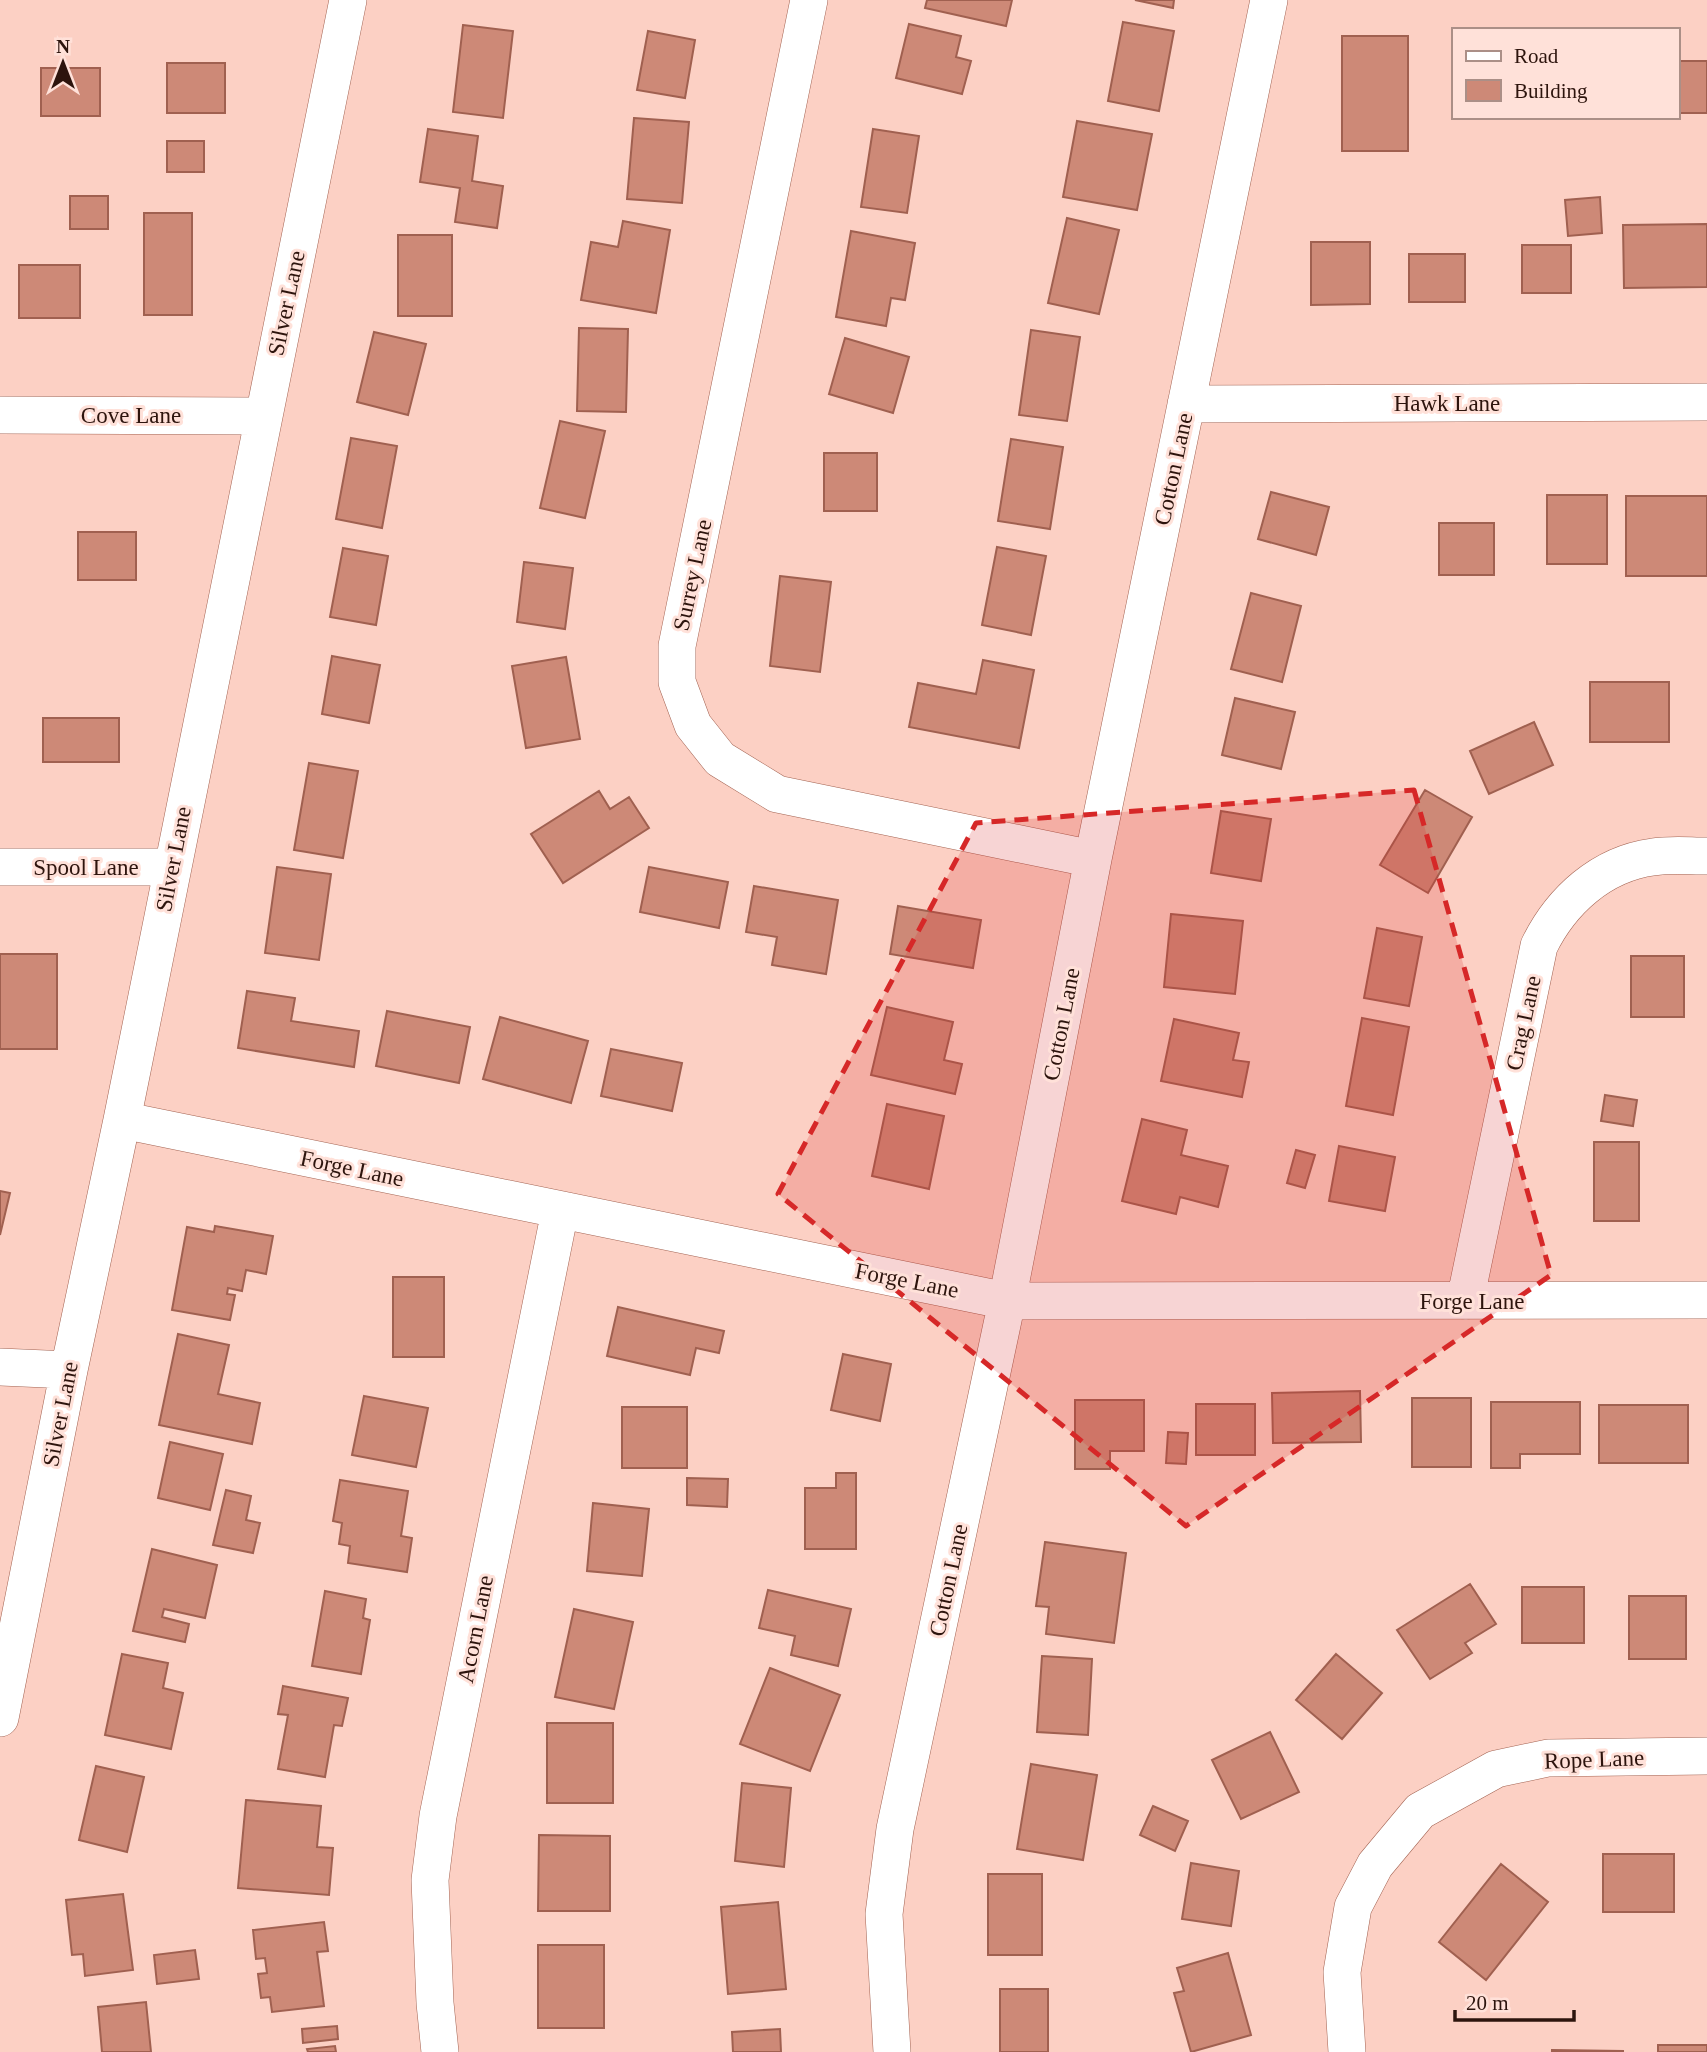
<svg xmlns="http://www.w3.org/2000/svg" width="1707" height="2052" font-family="'Times New Roman',serif">
  <style>
    .building { fill: #cd8977; stroke: #a06050; stroke-width: 2 }
    .lines { fill: none; stroke-linecap: round; stroke-linejoin: round }
    .minor-casing { stroke: #a36352; stroke-width: 38 }
    .minor { stroke: #fff; stroke-width: 37 }
    .marked { fill: #d62828; fill-opacity: 0.2; stroke: #d62828; stroke-width: 5; stroke-dasharray: 14 9; stroke-linejoin: round }
    .labels { text-anchor: middle; stroke-width: 6; stroke-linejoin: round; paint-order: stroke }
    .street-label { font-size: 23px; fill: #2d140d; stroke: #ffe1d9 }
  </style>
  <rect width="100%" height="100%" fill="#fcd0c4"/>
  <path class="building" d="M927,0H1012L1006,26L925,8Z
    M1135,0H1174L1173,8Z
    M1123,22L1174,31L1159,111L1108,101Z
    M909,24L961,36L956,57L971,61L962,94L896,78Z
    M463,25L513,31L503,118L453,112Z
    M648,31L695,40L685,98L637,90Z
    M1342,36H1408V151H1342Z
    M1677,61H1707V113H1677Z
    M167,63H225V113H167Z
    M41,68H100V116H41Z
    M634,118L689,122L682,203L627,199Z
    M1077,121L1152,134L1137,210L1063,197Z
    M428,129L478,136L472,181L503,186L497,228L455,222L460,188L420,182Z
    M873,129L919,136L907,213L861,207Z
    M167,141H204V172H167Z
    M70,196H108V229H70Z
    M1600,197L1602,233L1568,236L1565,200Z
    M144,213H192V315H144Z
    M1067,218L1119,230L1099,314L1048,303Z
    M623,221L670,230L656,313L581,300L591,242L618,247Z
    M1707,224V287L1624,288L1623,225Z
    M851,231L915,243L905,300L891,298L886,326L836,317Z
    M398,235H452V316H398Z
    M1311,242H1370V304L1311,305Z
    M1522,245H1571V293H1522Z
    M1409,254H1465V302H1409Z
    M19,265H80V318H19Z
    M579,328L628,329L626,412L577,411Z
    M1031,330L1080,337L1067,421L1019,415Z
    M374,332L426,344L408,415L357,402Z
    M845,338L909,357L893,413L829,394Z
    M560,421L605,431L585,518L540,508Z
    M351,438L397,446L382,528L336,519Z
    M1011,439L1063,447L1050,529L998,521Z
    M824,453H877V511H824Z
    M1271,492L1329,507L1316,555L1258,539Z
    M1547,495H1607V564H1547Z
    M1626,496H1707V576H1626Z
    M1439,523H1494V575H1439Z
    M78,532H136V580H78Z
    M997,547L1046,556L1031,635L982,625Z
    M343,548L388,556L376,625L330,617Z
    M524,562L573,568L565,629L517,622Z
    M780,576L831,582L820,672L770,666Z
    M1251,593L1301,606L1282,682L1231,669Z
    M332,656L380,665L369,723L322,714Z
    M566,657L580,739L526,748L512,666Z
    M983,660L1034,670L1019,748L909,727L918,683L976,694Z
    M1590,682H1669V742H1590Z
    M1235,698L1295,712L1281,769L1222,755Z
    M43,718H119V762H43Z
    M1534,722L1553,765L1489,794L1470,751Z
    M309,763L358,771L343,858L294,850Z
    M1425,790L1472,817L1428,893L1380,865Z
    M599,791L610,809L629,797L649,828L563,883L531,834Z
    M1221,811L1271,819L1261,881L1211,873Z
    M277,867L331,874L319,960L265,953Z
    M649,867L728,882L719,928L640,912Z
    M754,886L838,900L826,974L772,965L777,937L746,932Z
    M898,906L981,920L973,968L890,954Z
    M1171,914L1243,921L1235,994L1164,987Z
    M1377,928L1422,937L1409,1006L1364,998Z
    M0,954H57V1049H0Z
    M1631,956H1684V1017H1631Z
    M247,991L295,998L291,1021L359,1031L354,1067L238,1048Z
    M887,1007L953,1022L944,1060L962,1064L955,1094L871,1075Z
    M387,1011L470,1027L459,1083L376,1066Z
    M500,1017L588,1041L571,1103L483,1079Z
    M1362,1018L1409,1027L1393,1115L1346,1106Z
    M1174,1019L1239,1033L1233,1060L1249,1062L1242,1097L1161,1081Z
    M611,1049L682,1063L672,1111L601,1096Z
    M1605,1095L1637,1100L1633,1126L1601,1121Z
    M887,1104L944,1116L929,1189L872,1176Z
    M1142,1119L1187,1130L1181,1155L1228,1166L1218,1207L1180,1197L1176,1214L1122,1201Z
    M1594,1142H1639V1221H1594Z
    M1339,1146L1395,1157L1385,1211L1329,1201Z
    M1296,1150L1315,1155L1305,1188L1287,1183Z
    M0,1191L10,1193L0,1235Z
    M215,1226L273,1236L266,1274L246,1270L242,1291L228,1288L227,1294L235,1295L230,1320L172,1310L187,1227L214,1232Z
    M393,1277H444V1357H393Z
    M618,1307L724,1331L719,1353L696,1348L690,1375L607,1356Z
    M178,1334L229,1345L218,1394L260,1403L252,1444L159,1425Z
    M843,1354L891,1364L880,1421L831,1410Z
    M1360,1391L1361,1442L1273,1443L1272,1393Z
    M364,1396L428,1408L416,1467L352,1455Z
    M1412,1398H1471V1467H1412Z
    M1075,1400H1144V1451H1110V1469H1075Z
    M1491,1402H1580V1454H1520V1468H1491Z
    M1196,1404H1255V1455H1196Z
    M1599,1405H1688V1463H1599Z
    M622,1407H687V1468H622Z
    M1168,1432L1188,1433L1186,1464L1166,1463Z
    M170,1442L223,1454L210,1510L158,1498Z
    M836,1473H856V1549H805V1488H836Z
    M687,1478L728,1479L727,1507L687,1505Z
    M340,1480L408,1491L401,1536L412,1538L407,1572L348,1563L350,1546L339,1544L342,1523L333,1521Z
    M226,1490L251,1496L246,1520L260,1523L253,1553L213,1545Z
    M593,1503L649,1509L642,1576L587,1571Z
    M1045,1542L1126,1553L1114,1643L1046,1634L1049,1607L1036,1606Z
    M152,1549L217,1565L205,1618L164,1609L162,1617L189,1624L185,1642L133,1631Z
    M1470,1584L1496,1624L1465,1643L1472,1653L1430,1679L1397,1630Z
    M1522,1587H1584V1643H1522Z
    M768,1590L851,1609L838,1666L791,1655L795,1636L759,1628Z
    M325,1591L366,1599L363,1618L370,1620L361,1674L312,1666Z
    M1629,1596H1686V1659H1629Z
    M574,1609L633,1622L614,1709L555,1697Z
    M122,1654L168,1663L163,1688L183,1693L171,1749L105,1735Z
    M1336,1654L1382,1693L1342,1739L1296,1700Z
    M1042,1656L1092,1659L1088,1735L1037,1732Z
    M770,1668L840,1695L810,1771L740,1744Z
    M283,1686L348,1698L342,1726L334,1725L325,1777L278,1769L288,1715L278,1714Z
    M547,1723H613V1803H547Z
    M1270,1732L1299,1792L1241,1819L1212,1760Z
    M1031,1764L1097,1775L1083,1860L1017,1849Z
    M96,1766L144,1777L127,1852L79,1840Z
    M742,1783L791,1788L784,1867L735,1861Z
    M246,1800L321,1806L317,1847L333,1848L329,1895L238,1888Z
    M1153,1806L1188,1821L1175,1851L1140,1835Z
    M539,1835L610,1836V1911H538Z
    M1603,1854H1674V1912H1603Z
    M1191,1863L1239,1871L1231,1926L1182,1919Z
    M1501,1864L1548,1902L1486,1980L1439,1942Z
    M988,1874H1042V1955H988Z
    M123,1894L133,1970L85,1976L83,1954L72,1955L66,1900Z
    M778,1902L786,1989L728,1994L721,1907Z
    M324,1922L328,1951L317,1952L324,2006L272,2012L270,1997L261,1998L258,1974L267,1973L265,1958L256,1959L253,1930Z
    M538,1945H604V2028H538Z
    M195,1950L199,1979L157,1984L154,1955Z
    M1228,1953L1251,2035L1191,2052L1174,1993L1184,1991L1177,1968Z
    M1000,1989H1048V2052H1000Z
    M146,2002L151,2052H102L98,2007Z
    M337,2026L338,2039L303,2043L302,2029Z
    M780,2029L781,2052H733L732,2032Z
    M1658,2045H1707V2052H1658Z
    M335,2046L336,2052H308L307,2049Z
    M1552,2050L1623,2051V2052H1552Z"/>
  <g class="lines">
    <defs>
      <path id="minor" d="M809,0L677,646V682L693,725L720,759L777,794L1093,859
        M1186,404L1707,402
        M0,415L262,416
        M0,867H172
        M122,1120L1007,1301L1707,1300
        M1465,1301L1539,946C1561,901 1601,864 1653,857C1670,854 1689,856 1707,856
        M0,1367L69,1370
        M0,1718L69,1370L122,1120L348,0
        M440,2052L435,2003L430,1880L438,1816L560,1211
        M892,2052L884,1914L895,1829L1007,1301L1093,859L1269,0
        M1347,2052L1342,1972L1353,1907L1375,1865L1420,1811L1496,1769L1548,1758L1707,1756"/>
    </defs>
    <use href="#minor" class="minor-casing"/>
    <use href="#minor" class="minor"/>
  </g>
  <path class="marked" d="M1414,790L1551,1275L1186,1526L778,1194L976,823Z"/>
  <g class="labels">
    <g class="street-label">
      <text transform="translate(286 303) rotate(-78)" y="8">Silver Lane</text>
      <text x="1447" y="411">Hawk Lane</text>
      <text x="131" y="423">Cove Lane</text>
      <text transform="translate(1173 469) rotate(-78)" y="8">Cotton Lane</text>
      <text transform="translate(692 575) rotate(-78)" y="8">Surrey Lane</text>
      <text transform="translate(173 859) rotate(-79)" y="8">Silver Lane</text>
      <text x="86" y="875">Spool Lane</text>
      <text transform="translate(1523 1023) rotate(-78)" y="8">Crag Lane</text>
      <text transform="translate(1061 1024) rotate(-79)" y="8">Cotton Lane</text>
      <text transform="translate(352 1168) rotate(12)" y="8">Forge Lane</text>
      <text transform="translate(907 1280) rotate(11)" y="8">Forge Lane</text>
      <text x="1472" y="1309">Forge Lane</text>
      <text transform="translate(60 1414) rotate(-79)" y="8">Silver Lane</text>
      <text transform="translate(948 1580) rotate(-78)" y="8">Cotton Lane</text>
      <text transform="translate(475 1629) rotate(-79)" y="8">Acorn Lane</text>
      <text transform="translate(1594 1759) rotate(-2)" y="8">Rope Lane</text>
    </g>
  </g>
  <rect x="1452" y="28" width="228" height="91" fill="#ffe1d9" stroke="#ab8f87" stroke-width="2"/>
  <rect x="1466" y="51" width="35" height="10" fill="#ffffff" stroke="#ab8f87" stroke-width="2"/>
  <text x="1514" y="63" font-size="21" fill="#2d140d">Road</text>
  <rect x="1466" y="80" width="35" height="21" fill="#cd8977" stroke="#ab8f87" stroke-width="2"/>
  <text x="1514" y="98" font-size="21" fill="#2d140d">Building</text>
  <g transform="translate(63 63)" stroke="#ffe1d9" stroke-width="5" paint-order="stroke">
  <path d="M0-5L12 26L0 18L-12 26Z" fill="#2d140d"/>
  <text y="-10" font-size="19" font-weight="bold" text-anchor="middle" fill="#2d140d">N</text>
  </g>
  <path d="M1455 2010v10h119v-10" fill="none" stroke="#2d140d" stroke-width="3.5"/>
  <text x="1466" y="2010" font-size="21" fill="#2d140d" stroke="#ffe1d9" stroke-width="5" paint-order="stroke">20 m</text>
</svg>
